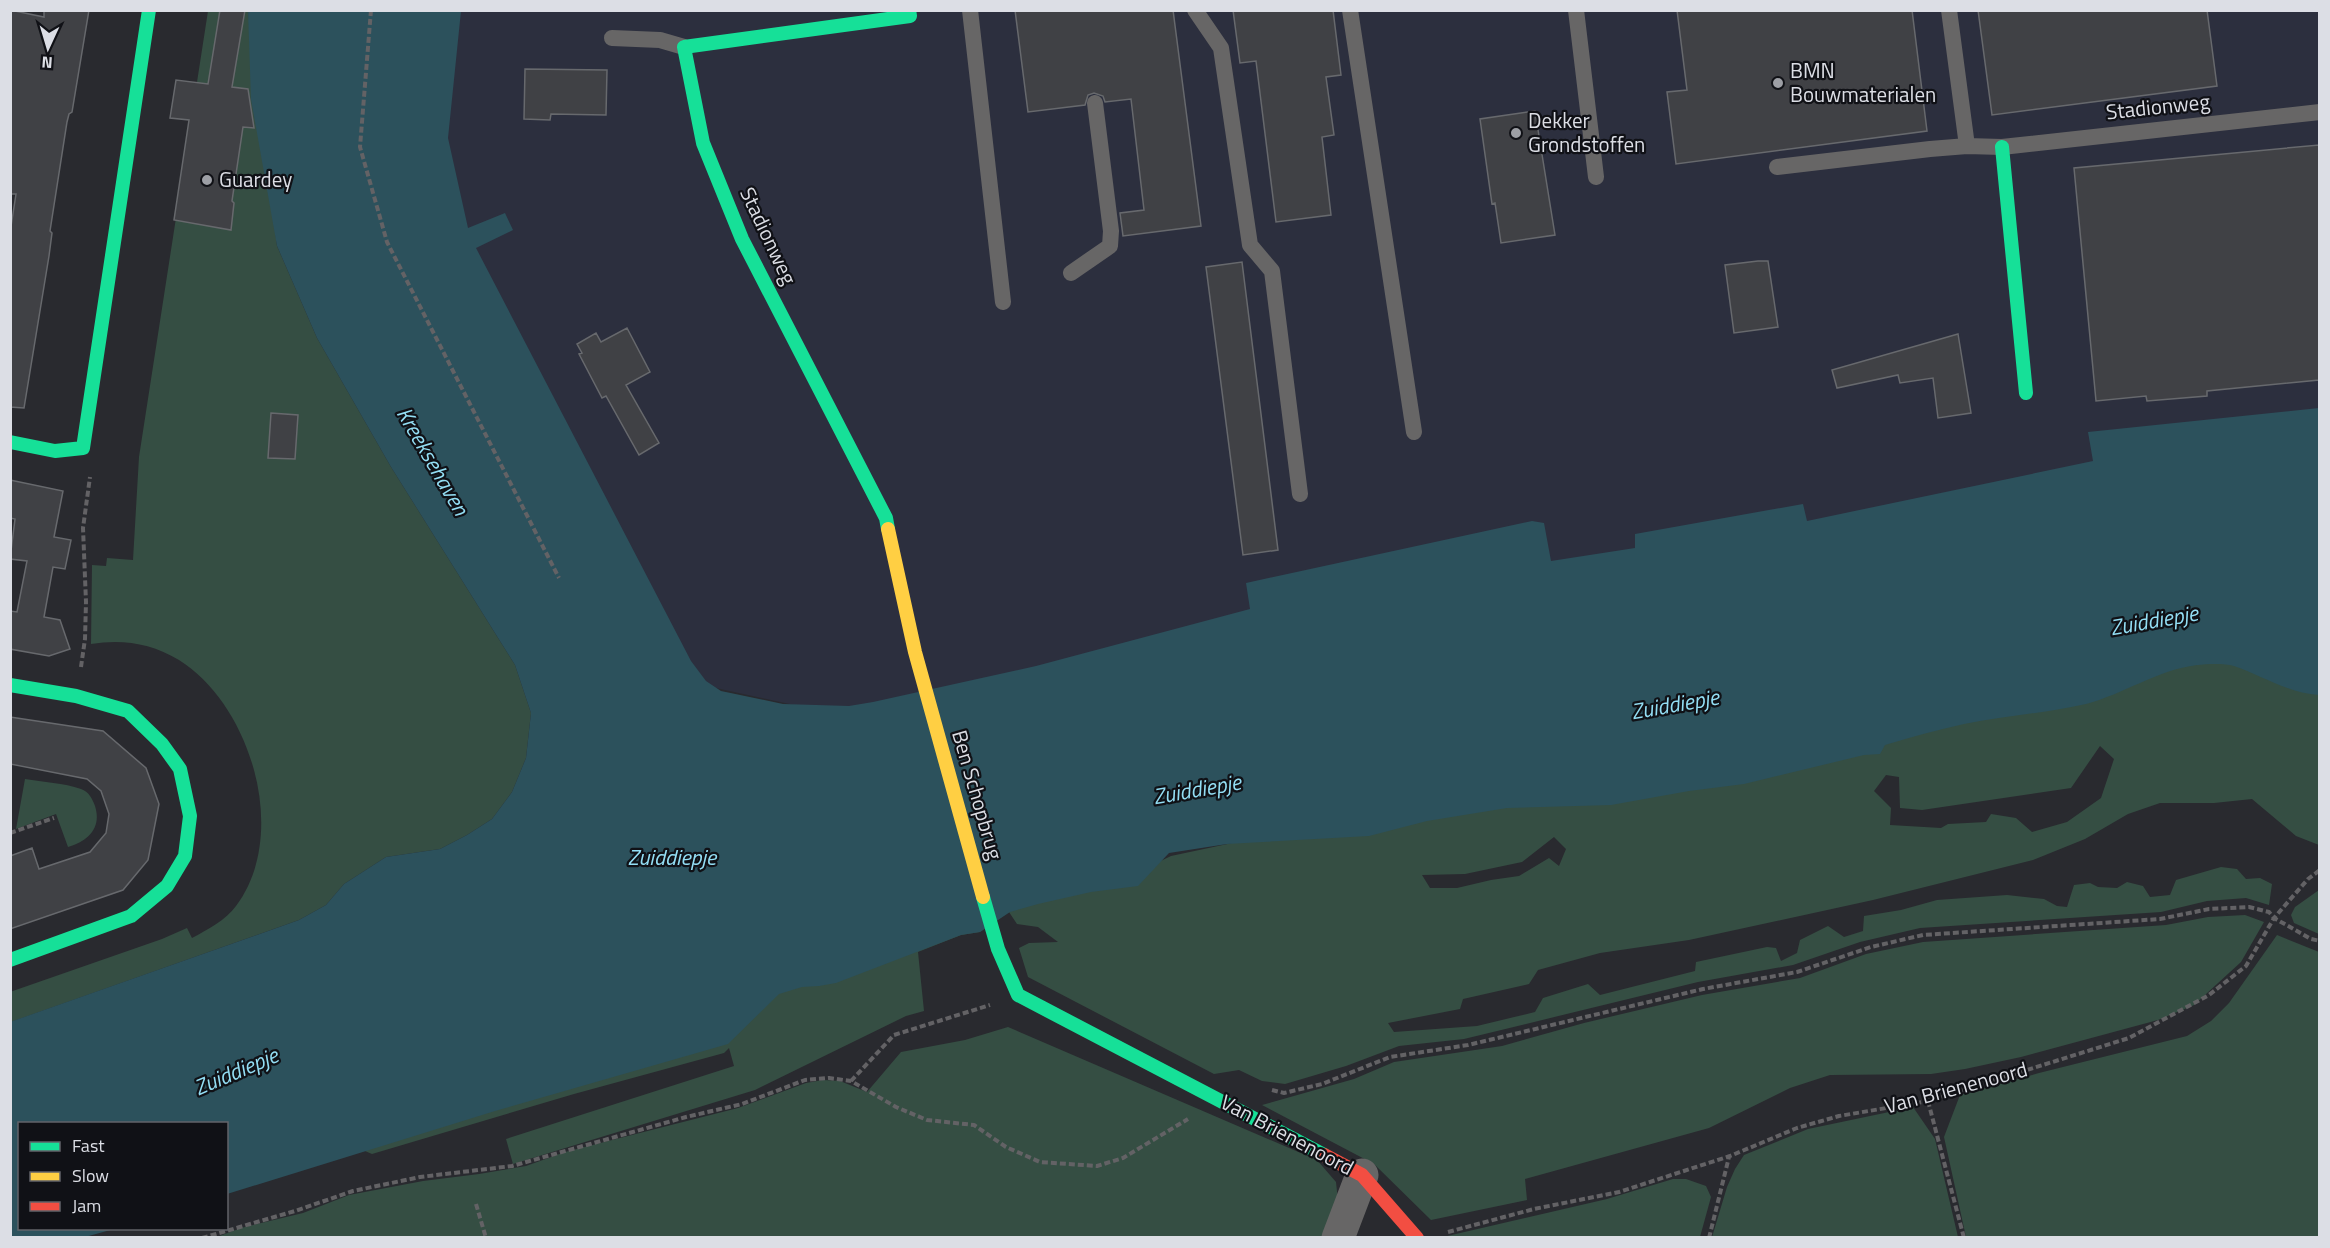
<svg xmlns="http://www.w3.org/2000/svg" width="2330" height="1248" font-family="'Titillium Web',sans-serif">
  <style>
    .built { fill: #2c2f3e }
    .green { fill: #354e43; fill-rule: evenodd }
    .water { fill: #2c515c }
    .building { fill: #404145; stroke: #67696d; stroke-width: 1.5 }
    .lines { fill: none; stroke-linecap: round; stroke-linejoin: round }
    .path { stroke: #636265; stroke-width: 4; stroke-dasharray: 6 3; stroke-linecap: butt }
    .lane { stroke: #676666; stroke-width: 16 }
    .street { stroke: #676666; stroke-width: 33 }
    .fast { stroke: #16e098; stroke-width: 14 }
    .slow { stroke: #ffcf43; stroke-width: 14 }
    .jam { stroke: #f24e42; stroke-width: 14 }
    .poi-dot { fill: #9d9fa5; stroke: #101116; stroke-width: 2 }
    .labels { text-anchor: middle; stroke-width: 4.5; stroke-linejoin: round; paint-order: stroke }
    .poi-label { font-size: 21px; fill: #dcdee5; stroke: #101116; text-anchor: start }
    .street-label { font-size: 21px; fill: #dcdee5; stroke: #101116 }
    .water-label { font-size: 22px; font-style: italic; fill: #93def4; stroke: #101116 }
  </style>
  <rect width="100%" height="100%" fill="#292a2f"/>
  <path class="built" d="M350,10L2319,11V484L918,732L633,670Z"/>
  <path class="green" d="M208,11H248L277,246L317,338L391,467L515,665L531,713L526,758L512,792L492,819L467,835L440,849L386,857L344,884L326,905L299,920L11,1022L10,992L162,939L187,928L192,938C207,930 226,920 236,906C290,834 251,705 179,660C151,643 122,639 91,644L92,565L106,566L107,558L133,560L139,457Z
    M2319,661V845L2296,836L2252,799L2214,803H2160L2128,814L2085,839L2033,860L1873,900L1689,940L1600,953L1538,970L1529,984L1463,999L1460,1009L1388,1023L1394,1032L1477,1026L1535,1012L1543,998L1588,984L1600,995L1695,971L1696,962L1767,947L1776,948L1781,961L1797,953L1800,940L1828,926L1844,937L1863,931L1864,916L1901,910L1937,900L2007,895L2044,899L2057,906L2067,907L2074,885L2090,883L2098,887L2117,888L2127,882L2143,886L2150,897L2170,895L2176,880L2221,867L2237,869L2246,879L2260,878L2272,884L2269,905L2246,898L2207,901L2161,912L1920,928L1860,942L1793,965L1698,982L1464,1039L1399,1046L1346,1066L1285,1084L1262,1081L1239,1070L1214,1074L1028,977L1019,948L1029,943L1058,942L1038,927L1017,924L1009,912L980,932L961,935L918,952L924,1011L906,1016L755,1090L513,1164L506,1139L734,1066L729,1048L724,1053L574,1094L372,1154L358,1148L994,901L1146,868L1171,856L1397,808L2196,662ZM2100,746L2114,759L2101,798L2067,822L2032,832L2016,818L1991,814L1986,822L1948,824L1941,828L1890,825L1891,808L1874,791L1886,775L1899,777L1900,808L1922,810L2071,788ZM1554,837L1566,849L1559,866L1549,858L1519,876L1491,880L1457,888H1430L1422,875L1465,874L1522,862Z
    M25,779C43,782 64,783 81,789C89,792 92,798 95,806C102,828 88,841 68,847L56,814L16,829Z
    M2319,890V934L2294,923L2291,915L2295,907Z
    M2245,915L2264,922L2241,962L2194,1005L2158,1020L2021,1057L1965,1069L1931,1074L1830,1075L1790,1088L1709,1128L1525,1179L1527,1200L1431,1220L1374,1164L1262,1105L1354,1079L1394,1062L1502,1046L1584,1023L1702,995L1800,978L1866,954L1923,942L2166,925L2208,917Z
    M2277,935L2319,952V1237H1966L1944,1137L1960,1095L2039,1073L2187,1036L2211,1021L2229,1003Z
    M1008,1027L1317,1160L1336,1182L1338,1201L1323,1238H214L241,1228L303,1213L349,1195L423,1181L479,1174L526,1166L565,1152L738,1108L806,1083L823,1080L840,1081L867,1092L901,1052L965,1040Z
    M1913,1107L1935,1139L1958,1237H1712L1727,1187L1735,1169L1744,1155L1808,1129Z
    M1673,1179H1686L1706,1186L1711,1197L1700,1237H1443L1607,1199Z"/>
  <path class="water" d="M248,11H461L448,138L468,228L505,213L513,230L476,248L691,661L706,681L721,691L783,704L849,706L873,702L1036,666L1250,609L1246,583L1532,521L1544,523L1551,561L1635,548V534L1803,504L1807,521L2093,461L2088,432L2319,408V695C2288,693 2263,676 2234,666C2224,663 2207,664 2197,665C2157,670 2124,694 2086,704C2046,713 2004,716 1964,724C1937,730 1911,737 1885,745L1880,754L1864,755L1744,784L1689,791L1611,805L1507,808L1427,821L1369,836L1227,844L1169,853L1138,886L1091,892L1038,904L1010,912L980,932L961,935L836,983L819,986L802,987L779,994L728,1044L495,1111L227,1194L226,1124H20V1228L114,1229L85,1237H11L10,1022L299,920L326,905L344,884L386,857L440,849L467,835L492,819L512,792L526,758L531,713L515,665L391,467L317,338L277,246L251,99Z"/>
  <path class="building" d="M10,10L44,17V10H89L72,112L69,114L67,122L50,231L52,233L49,256L24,408L10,407V233L16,194H10Z
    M220,10H245L232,87L248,89L254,128L243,127L232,201L234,203L231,230L174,220L189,120L170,118L176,80L208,84Z
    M1015,10H1173L1201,226L1123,236L1120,213L1144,210L1131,99L1105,102L1103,96L1094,93L1088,95L1085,105L1028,112Z
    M1233,10H1333L1341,75L1326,77L1334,135L1322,137L1331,215L1276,222L1256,61L1240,63Z
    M1677,10H1912L1927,131L1676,164L1667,92L1687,90Z
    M1978,10H2207L2217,86L1992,115Z
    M525,69L607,70L606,115L551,114L550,120L524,119Z
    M1535,111L1555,235L1501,243L1495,203L1492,204L1480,119Z
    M2319,145V380L2207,391V396L2147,401L2146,396L2096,401L2074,168Z
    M1758,261H1768L1778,327L1734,333L1725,265Z
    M1242,262L1278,550L1243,555L1206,267Z
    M627,328L650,372L626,385L659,443L639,455L606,396L602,398L579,354L582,353L577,344L596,333L601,342Z
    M1958,334L1971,413L1938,418L1933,378L1900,383L1898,375L1837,388L1832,370Z
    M271,413L298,415L295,459L268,458Z
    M10,480L63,491L54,537L71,540L65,569L53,567L44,617L60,620L70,649L49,656L10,649V611L17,612L27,561L10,559L15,519L10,518Z
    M10,717L103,731L146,768L159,804L148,860L123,890L10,929V856L32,848L39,869L90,852L106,833L109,814L101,791L87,779L10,764Z"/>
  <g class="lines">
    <path class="path" d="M371,10L360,147L387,242L559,578
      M81,667L85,639L86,602L83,528L90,477
      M10,833L54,818
      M851,1081L894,1035L990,1005
      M1272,1090L1284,1093L1322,1084L1390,1057L1468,1045L1703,989L1797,972L1871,947L1923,935L2160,919L2209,909L2249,907L2269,912L2274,918L2311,939L2320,941
      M1928,1101L1964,1238
      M476,1204L486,1238
      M1448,1232L1534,1209L1619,1192L1730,1156L1797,1128L1839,1116L1928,1101L2129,1038L2209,995L2246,966L2274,918L2308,879L2320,870
      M202,1238L295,1211L353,1191L420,1177L512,1166L686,1117L742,1104L805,1080L829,1078L851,1081L896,1107L927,1120L974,1125L1006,1147L1040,1162L1097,1166L1123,1158L1188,1119
      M1709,1238L1729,1157"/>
    <path class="lane" d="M970,10L1003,302
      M1195,10L1221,48L1250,245L1272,271L1300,494
      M1350,10L1414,432
      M1576,10L1596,177
      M1949,10L1967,146L2002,147L2320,112
      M612,38L660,40L684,47
      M1777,167L1930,149L1967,146
      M1071,273L1110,246L1111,231L1095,103"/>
    <path class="street" d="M1338,1238L1362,1175"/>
    <path class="fast" d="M2002,147L2026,393
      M10,442L55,451L83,448L149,10
      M888,529L886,518L742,239L703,143L684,47L910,16L909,10
      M10,685L76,696L128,711L162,744L180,769L190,816L185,856L167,886L131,916L10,960
      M983,897L998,949L1018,995L1324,1155"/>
    <path class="slow" d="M888,529L915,652L983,897"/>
    <path class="jam" d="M1324,1155L1362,1175L1417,1238"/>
  </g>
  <g class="poi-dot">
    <circle cx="1778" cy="83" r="6"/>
    <circle cx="1516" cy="133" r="6"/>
    <circle cx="207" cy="180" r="6"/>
  </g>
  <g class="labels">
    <g class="poi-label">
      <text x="1790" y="78">BMN<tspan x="1790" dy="24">Bouwmaterialen</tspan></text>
      <text x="1528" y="128">Dekker<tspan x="1528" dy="24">Grondstoffen</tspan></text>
      <text x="219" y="187">Guardey</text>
    </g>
    <g class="street-label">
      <text transform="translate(2158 107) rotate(-6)" y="7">Stadionweg</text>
      <text transform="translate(768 236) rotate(65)" y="7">Stadionweg</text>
      <text transform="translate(977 795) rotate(74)" y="7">Ben Schopbrug</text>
      <text transform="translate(1956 1088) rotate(-15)" y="7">Van Brienenoord</text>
      <text transform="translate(1287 1135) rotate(28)" y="7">Van Brienenoord</text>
    </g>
    <g class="water-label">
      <text transform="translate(433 461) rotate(60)" y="8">Kreeksehaven</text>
      <text transform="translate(2154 620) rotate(-10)" y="8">Zuiddiepje</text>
      <text transform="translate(1675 704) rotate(-10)" y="8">Zuiddiepje</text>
      <text transform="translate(1197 789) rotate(-10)" y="8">Zuiddiepje</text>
      <text x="672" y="865">Zuiddiepje</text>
      <text transform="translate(236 1071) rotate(-23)" y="8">Zuiddiepje</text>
    </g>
  </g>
  <rect width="2330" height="1248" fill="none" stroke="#dcdee5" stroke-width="24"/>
  <rect x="18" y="1122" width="210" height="108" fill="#101116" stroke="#626369" stroke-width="1.5"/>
  <rect x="30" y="1142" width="30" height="9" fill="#16e098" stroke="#626369" stroke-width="1.5"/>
  <text x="72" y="1152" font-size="18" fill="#dcdee5">Fast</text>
  <rect x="30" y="1172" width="30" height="9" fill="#ffcf43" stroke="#626369" stroke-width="1.5"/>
  <text x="72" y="1182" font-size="18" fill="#dcdee5">Slow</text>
  <rect x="30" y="1202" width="30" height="9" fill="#f24e42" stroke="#626369" stroke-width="1.5"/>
  <text x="72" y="1212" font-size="18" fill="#dcdee5">Jam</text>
  <g transform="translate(48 48) rotate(184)" stroke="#101116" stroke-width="4.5" paint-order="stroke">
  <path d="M0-4.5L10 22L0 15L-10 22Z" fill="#dcdee5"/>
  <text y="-9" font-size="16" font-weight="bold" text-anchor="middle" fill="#dcdee5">N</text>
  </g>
</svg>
